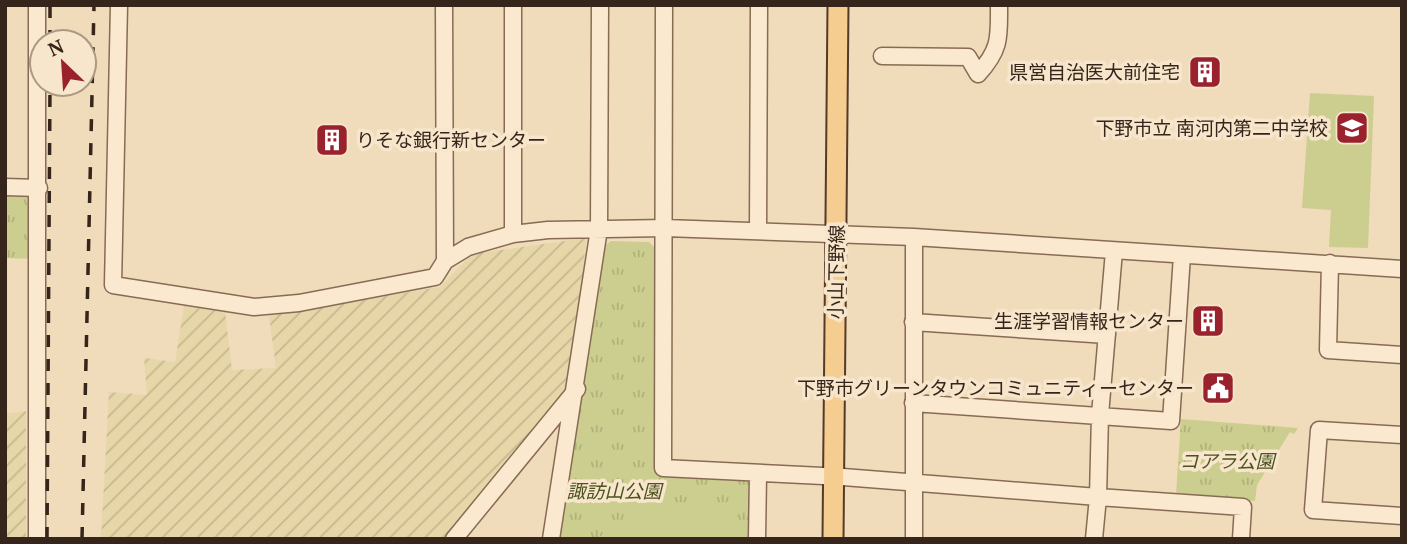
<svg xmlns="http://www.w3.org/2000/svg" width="1407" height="544" font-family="'PT Serif','Noto Sans JP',serif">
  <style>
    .farmland { fill: url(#farmland-furrows) }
    .park { fill: url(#park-tufts) }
    .pitch { fill: #ccce8f }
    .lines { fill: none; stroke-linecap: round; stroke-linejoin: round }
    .minor-casing { stroke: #886b54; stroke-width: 19 }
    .major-casing { stroke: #553a29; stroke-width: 23 }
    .minor { stroke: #fae9cf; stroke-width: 16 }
    .major { stroke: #f6cd90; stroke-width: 19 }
    .rail { stroke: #36251a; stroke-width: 3.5; stroke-dasharray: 12 12; stroke-linecap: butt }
    .labels { text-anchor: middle; stroke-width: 7; stroke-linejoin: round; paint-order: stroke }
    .poi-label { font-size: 19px; fill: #36251a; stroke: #f7e6cb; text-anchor: end }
    .street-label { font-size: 19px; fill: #36251a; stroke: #f7e6cb }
    .park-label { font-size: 19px; font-style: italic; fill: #4b5320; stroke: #f7e6cb }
  </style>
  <defs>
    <pattern id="farmland-furrows" width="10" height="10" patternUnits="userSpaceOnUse" patternTransform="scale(1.75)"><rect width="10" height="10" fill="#e6d6a8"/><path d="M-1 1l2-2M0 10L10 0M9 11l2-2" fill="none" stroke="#c6b890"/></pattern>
    <pattern id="park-tufts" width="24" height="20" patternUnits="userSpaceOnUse" patternTransform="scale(1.75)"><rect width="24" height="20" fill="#ccce8f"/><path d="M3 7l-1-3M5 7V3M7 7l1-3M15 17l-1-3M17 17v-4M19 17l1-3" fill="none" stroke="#b0b17b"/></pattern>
  </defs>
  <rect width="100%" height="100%" fill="#f0dbbb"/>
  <path class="farmland" d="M586,238L574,382L445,539H101L109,392L147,395L144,358L175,362L184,306L225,312L232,370L276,368L269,315L440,287L472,254Z
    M26,411V539H5V414Z"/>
  <path class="park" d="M5,193L29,194L35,259L5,258Z
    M611,241L649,242L655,248L657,474L746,479L752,486V539H557L603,247Z
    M1181,419L1298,428L1294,434L1290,432L1257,485L1255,501L1176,495Z"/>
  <path class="pitch" d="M1310,93L1374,96L1368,248L1329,247L1331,210L1302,208Z
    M678,509L703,513L741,525V539H596C621,521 648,512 678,509Z"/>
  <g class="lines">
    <defs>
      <path id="minor" d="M37,5V539
        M119,5L113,285L254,307L299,303L435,277L445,261L468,247L513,234L548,230L665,228L914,237L1402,269
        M444,5L445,261
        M664,5L663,468L843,477L1098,497L1100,415L1114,251
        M882,56L968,57L978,74C1001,49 999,37 999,5
        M5,187L39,188
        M758,230L759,5
        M513,234V5
        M1330,263L1328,350L1402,355
        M913,322L1107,335
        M913,403L1171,421L1182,255
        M1402,435L1319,430L1313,510L1402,516
        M454,539L577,389
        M551,539L599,229L600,5
        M757,539L758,474
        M914,539V237
        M1094,539L1098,497L1243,507L1241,539"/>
      <path id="major" d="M833,539L838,5"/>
    </defs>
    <use href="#minor" class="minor-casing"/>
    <use href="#major" class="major-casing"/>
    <use href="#minor" class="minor"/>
    <use href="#major" class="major"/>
    <path class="rail" d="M50,42V5
      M47,539L50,84
      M82,539L94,5"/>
  </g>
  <defs>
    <symbol id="building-square" viewBox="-11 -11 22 22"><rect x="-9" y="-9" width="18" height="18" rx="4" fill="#99222d" stroke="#f7e6cb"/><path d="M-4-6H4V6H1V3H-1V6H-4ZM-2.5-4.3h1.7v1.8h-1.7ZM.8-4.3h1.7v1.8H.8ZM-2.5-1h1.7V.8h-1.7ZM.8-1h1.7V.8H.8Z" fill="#fff"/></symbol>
    <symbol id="school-square" viewBox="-11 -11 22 22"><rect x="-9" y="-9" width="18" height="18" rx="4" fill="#99222d" stroke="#f7e6cb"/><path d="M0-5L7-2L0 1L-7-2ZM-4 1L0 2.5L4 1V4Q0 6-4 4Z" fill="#fff"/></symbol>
    <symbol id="civic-square" viewBox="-11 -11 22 22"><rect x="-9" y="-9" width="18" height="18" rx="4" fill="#99222d" stroke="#f7e6cb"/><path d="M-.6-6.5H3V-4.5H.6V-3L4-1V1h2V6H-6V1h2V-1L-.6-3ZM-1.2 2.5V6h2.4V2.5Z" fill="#fff"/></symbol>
  </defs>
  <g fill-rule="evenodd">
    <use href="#building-square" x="1186" y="53" width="38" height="38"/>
    <use href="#school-square" x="1333" y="109" width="38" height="38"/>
    <use href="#building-square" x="313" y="121" width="38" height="38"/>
    <use href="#building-square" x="1189" y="302" width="38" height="38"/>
    <use href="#civic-square" x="1199" y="369" width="38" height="38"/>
  </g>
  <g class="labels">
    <g class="poi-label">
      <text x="1180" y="79">県営自治医大前住宅</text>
      <text x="1328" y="135">下野市立 南河内第二中学校</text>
      <text x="356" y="147" text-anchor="start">りそな銀行新センター</text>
      <text x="1184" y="328">生涯学習情報センター</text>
      <text x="1194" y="395">下野市グリーンタウンコミュニティーセンター</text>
    </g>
    <g class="street-label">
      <text transform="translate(836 272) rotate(-89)" y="7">小山下野線</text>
    </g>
    <g class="park-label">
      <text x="1227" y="468">コアラ公園</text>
      <text x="614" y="498">諏訪山公園</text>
    </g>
  </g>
  <rect width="1407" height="544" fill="none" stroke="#36251a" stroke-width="14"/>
  <g transform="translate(63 63) rotate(335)"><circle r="33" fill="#f7e6cb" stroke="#aa9984" stroke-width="2"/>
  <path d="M0-5L12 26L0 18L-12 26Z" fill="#99222d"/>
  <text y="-10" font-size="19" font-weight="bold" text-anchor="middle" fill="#36251a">N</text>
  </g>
</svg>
